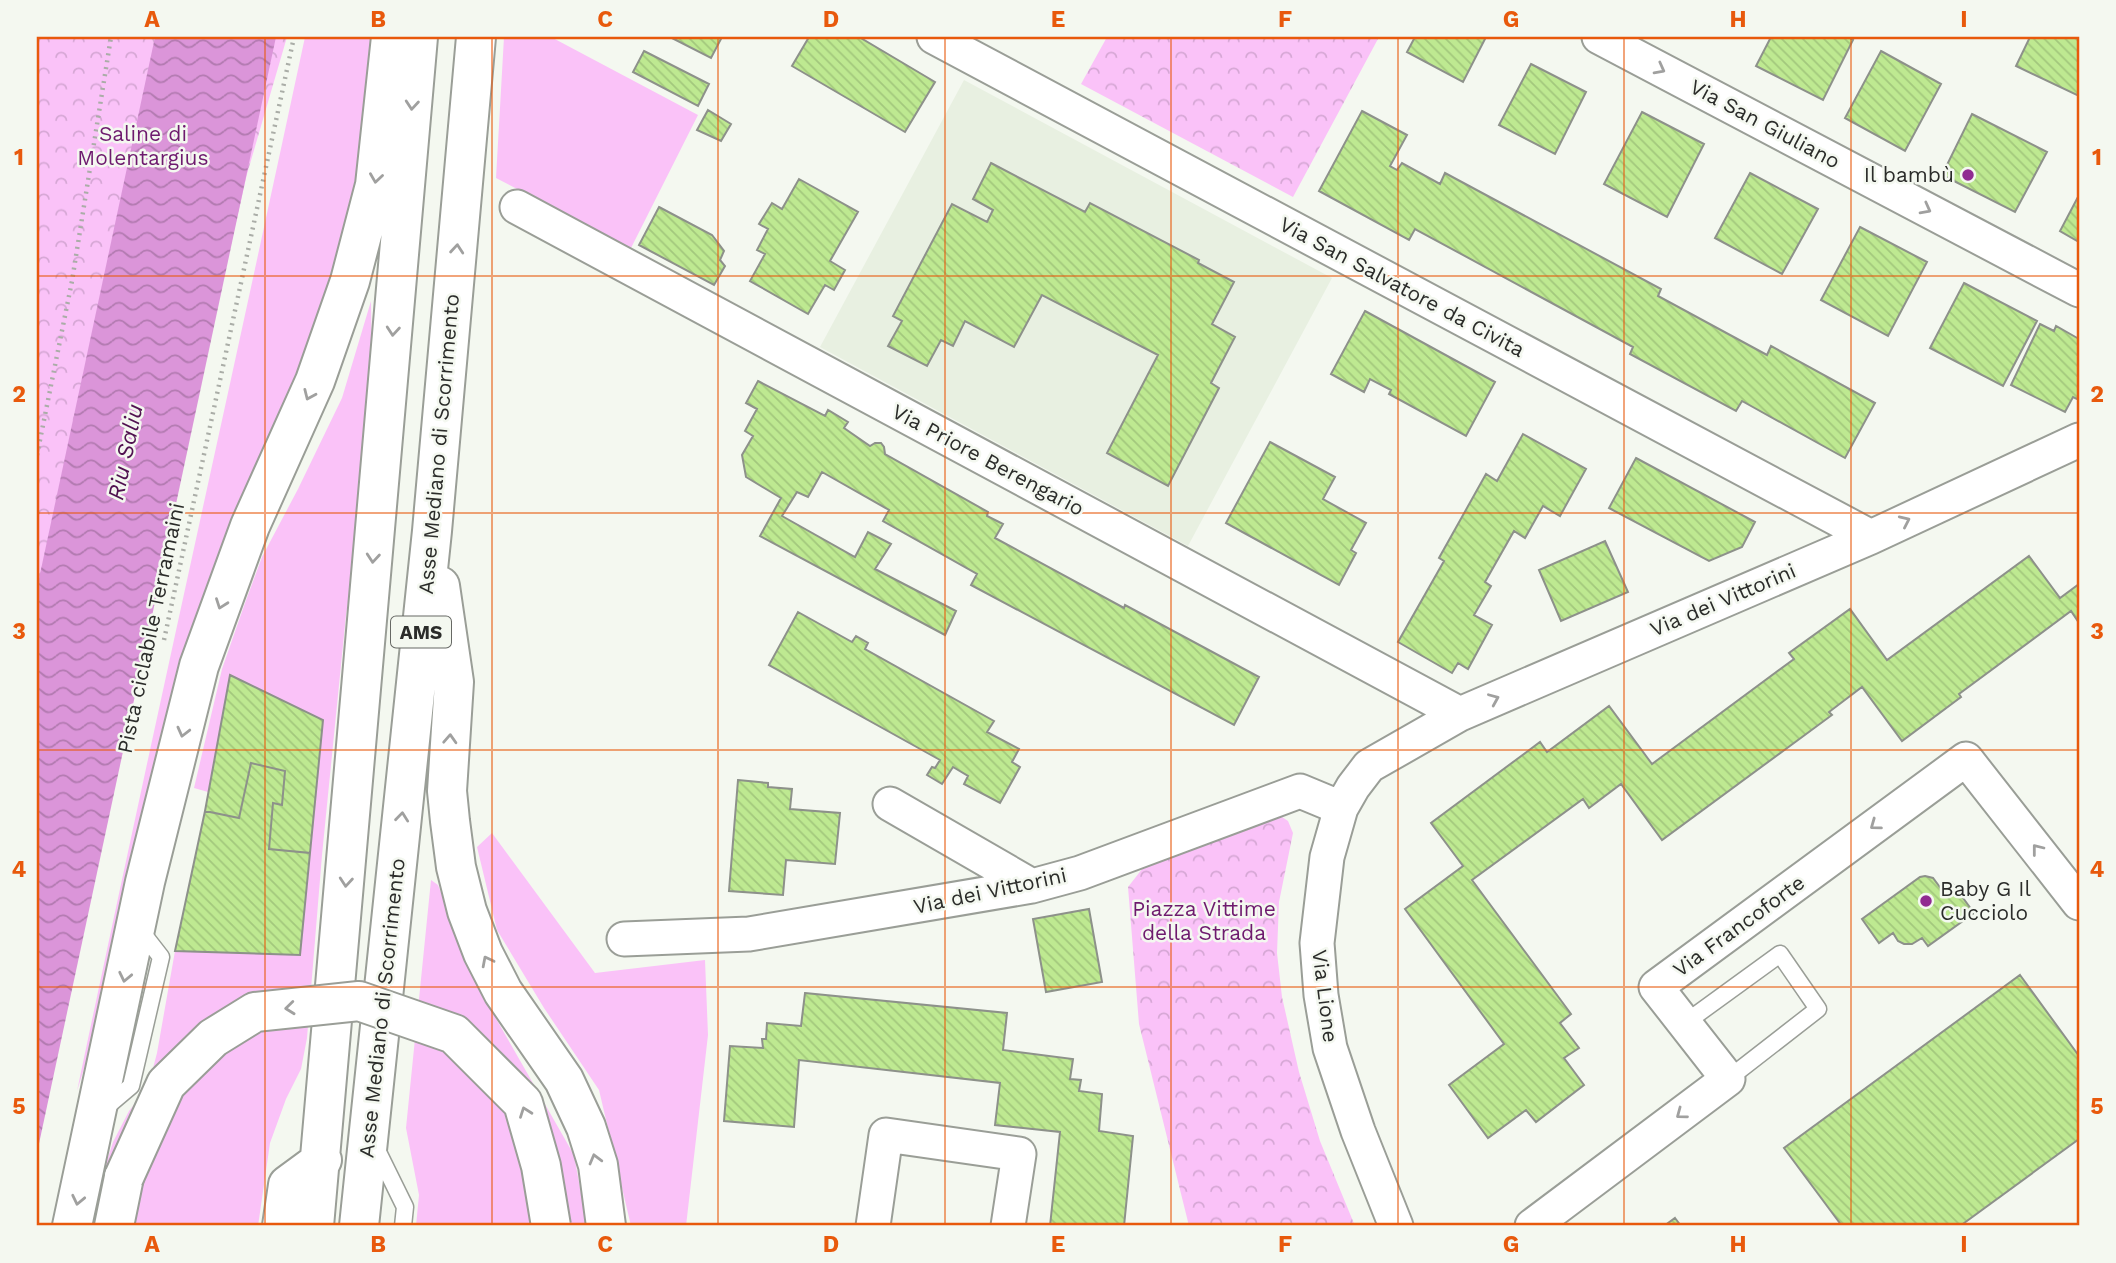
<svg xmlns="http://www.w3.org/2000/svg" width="2116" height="1263" font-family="'Work Sans',sans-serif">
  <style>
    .built { fill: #e8f0e1 }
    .grass { fill: #fac2f8 }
    .park { fill: url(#park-crowns) }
    .water { fill: url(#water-waves) }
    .building { fill: url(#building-back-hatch); stroke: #8d918a; stroke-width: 2 }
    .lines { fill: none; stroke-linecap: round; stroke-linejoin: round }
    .lane-casing { stroke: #9a9e97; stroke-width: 19 }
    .street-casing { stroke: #9a9e97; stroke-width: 37 }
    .highway-casing { stroke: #9a9e97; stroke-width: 42 }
    .path { stroke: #aaada7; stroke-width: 4.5; stroke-dasharray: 2 5; stroke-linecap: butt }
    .lane { stroke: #fff; stroke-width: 16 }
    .street { stroke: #fff; stroke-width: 33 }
    .highway { stroke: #fff; stroke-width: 38 }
    .highway-bridge-casing { stroke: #9a9e97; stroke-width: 42; stroke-linecap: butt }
    .highway-bridge { stroke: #fff; stroke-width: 38 }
    .oneway { stroke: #a0a09f }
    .grid { fill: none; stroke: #e8590c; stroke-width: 2; stroke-opacity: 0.55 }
    .poi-dot { fill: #902b91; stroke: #f4f8f0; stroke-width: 2.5 }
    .labels { text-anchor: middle; stroke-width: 5; stroke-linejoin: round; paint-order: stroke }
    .shield { fill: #f4f8f0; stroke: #676965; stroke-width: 2 }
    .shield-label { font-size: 19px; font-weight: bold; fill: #2b2c2a }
    .street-label { font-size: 21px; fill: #2b2c2a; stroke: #f4f8f0 }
    .park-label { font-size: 21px; fill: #6e1a6e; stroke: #f4f8f0 }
    .poi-label { font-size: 21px; fill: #2b2c2a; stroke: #f4f8f0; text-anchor: end }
    .water-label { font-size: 23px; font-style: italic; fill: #501150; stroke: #f4f8f0 }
    .neatline { fill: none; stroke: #e8590c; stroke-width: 2.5 }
    .grid-label { font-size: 23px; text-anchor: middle; font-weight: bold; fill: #e8590c }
  </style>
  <defs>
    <pattern id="park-crowns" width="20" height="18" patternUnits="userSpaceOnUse" patternTransform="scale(1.75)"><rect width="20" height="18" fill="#fac2f8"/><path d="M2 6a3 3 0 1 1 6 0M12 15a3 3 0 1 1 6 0" fill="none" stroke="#d6a7d5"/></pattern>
    <pattern id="water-waves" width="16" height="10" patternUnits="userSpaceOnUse" patternTransform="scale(1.75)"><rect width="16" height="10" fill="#db95d9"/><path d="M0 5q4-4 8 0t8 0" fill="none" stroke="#b27ab0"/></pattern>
    <pattern id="building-back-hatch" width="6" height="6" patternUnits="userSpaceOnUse" patternTransform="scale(1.75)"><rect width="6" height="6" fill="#bee991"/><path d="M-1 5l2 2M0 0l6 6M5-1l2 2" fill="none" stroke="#a3c87d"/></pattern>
  </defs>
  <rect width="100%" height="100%" fill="#f4f8f0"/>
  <path class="built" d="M964,80L1332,278L1188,546L820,347Z"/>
  <path class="grass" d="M305,37H374L350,222L77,1091C151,739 230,388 305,37Z
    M504,37H551L698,115L631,248L496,178Z
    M371,301L373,442L346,615L322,855L307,1038L301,1069L286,1099L270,1143L258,1226H93L105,1167L113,1142L129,1111L148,1087L157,1053L175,951L299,955L322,720L230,675L208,792L194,788L222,669L245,603L262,557L298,489L342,398Z
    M492,833L595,973L705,960L708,1035L686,1226H631L599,1090L544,1008L497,930L477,847Z
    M431,880L438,885L478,987L574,1155L587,1226H416L419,1195L406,1128Z"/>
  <path class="park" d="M37,37H287L247,174L133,676L107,823L37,1149Z
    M1107,37H1379L1293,197L1081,84Z
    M1276,813L1288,821L1293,833L1279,902L1277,953L1282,997L1299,1072L1320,1141L1355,1226H1189L1139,1024L1128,887L1146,864Z"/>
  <path class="water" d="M155,37H276L37,1153V588Z"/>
  <path class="building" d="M670,37H722L711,58Z
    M809,37H859L935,82L905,132L792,66Z
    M1415,37H1486L1463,82L1407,52Z
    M1771,37H1848L1853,40L1823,100L1756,66Z
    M2030,37H2079V96L2016,66Z
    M644,51L709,84L698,106L633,72Z
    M1881,51L1941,84L1905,151L1845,118Z
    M1531,64L1586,92L1555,154L1499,125Z
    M708,110L731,124L721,141L697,130Z
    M1362,111L1407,135L1390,166L1397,170L1402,163L1440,184L1445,173L1661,289L1658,296L1767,355L1771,346L1875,403L1845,458L1742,401L1736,411L1630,354L1633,347L1415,229L1409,240L1319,191Z
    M1642,112L1704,144L1667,217L1604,184Z
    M1972,114L2047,152L2015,212L1942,175Z
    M991,163L1085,212L1090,203L1199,260L1198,263L1234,282L1212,324L1235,337L1211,383L1219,388L1168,486L1107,453L1158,355L1042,295L1014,347L965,321L953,346L941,340L927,366L888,346L902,321L893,316L952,204L987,222L993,210L973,199Z
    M1750,173L1818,209L1782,274L1715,238Z
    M799,179L858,212L830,261L845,270L834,290L825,285L808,314L750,281L765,254L757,250L768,229L759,224L772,203L782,209Z
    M2079,195V242L2060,231Z
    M659,207L712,235L724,251L720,260L725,266L714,285L639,245Z
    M1860,227L1927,262L1888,336L1821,300Z
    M1964,283L2037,321L2003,386L1930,348Z
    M1365,311L1495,382L1466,436L1389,394L1391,390L1370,379L1364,392L1331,374Z
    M2040,324L2054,331L2056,326L2079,339V400L2073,397L2065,412L2011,385Z
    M758,381L825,416L828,410L848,422L844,428L870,446L875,443H881L884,447L885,454L988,512L987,516L1003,524L995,538L1124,608L1125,605L1259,677L1234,725L971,585L977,574L883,521L889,510L822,472L808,497L797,492L782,516L855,557L868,532L891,544L875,569L956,611L945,635L760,536L781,498L746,477L742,455L753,436L745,431L757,409L746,403Z
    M1523,434L1586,469L1560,516L1543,506L1525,538L1514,531L1485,582L1491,586L1474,615L1492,625L1468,669L1458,663L1452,673L1398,642L1444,561L1439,558L1486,474L1497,481Z
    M1270,442L1335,477L1323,499L1366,523L1351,550L1356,553L1339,585L1226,523Z
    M1636,458L1755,522L1742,547L1709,561L1609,508Z
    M1605,541L1628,592L1561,621L1539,570Z
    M2029,556L2060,598L2079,584V623L2071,611L1959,694L1961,697L1902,741L1862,687L1829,712L1832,715L1662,840L1621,784L1589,808L1583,799L1472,880L1571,1014L1560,1023L1579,1048L1564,1058L1584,1085L1536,1122L1526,1110L1488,1138L1449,1085L1504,1044L1405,909L1463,866L1431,823L1540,742L1547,752L1609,706L1652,764L1794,659L1789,653L1850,609L1887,660Z
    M798,612L852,642L856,636L868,643L865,649L994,721L987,732L1019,749L1012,762L1020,767L1000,803L964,784L968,776L953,767L942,784L927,775L932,767L935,768L940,760L769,665Z
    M230,675L323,720L310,853L269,849L273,803L282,805L285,771L251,763L239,818L205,811Z
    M251,763L285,771L282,805L273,803L269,849L310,853L300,955L175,951L205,811L239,818Z
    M738,780L768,783V787L792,789L790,809L840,813L835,864L786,860L783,895L729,891Z
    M1925,876L1933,878L1942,890L1952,883L1974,913L1928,946L1922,938L1912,944H1904L1898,941L1893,933L1879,943L1862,919L1920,877Z
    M1089,909L1102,982L1046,992L1033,919Z
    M2020,975L2079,1056V1139L1960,1226H1842L1784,1148Z
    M805,993L1007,1013L1003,1050L1073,1059L1070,1079L1081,1080L1079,1091L1102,1094L1099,1131L1133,1136L1124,1226H1050L1060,1132L995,1125L1000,1083L799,1060L794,1127L724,1121L730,1046L763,1048L762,1039H766L767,1023L801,1026Z
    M1675,1218L1681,1226H1664Z"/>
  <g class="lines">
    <defs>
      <path id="lane" d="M1685,1023L1780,954L1818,1009L1728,1079
        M105,1108L131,1086L161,957L140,930
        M376,1148L405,1207L403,1226"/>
      <path id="street" d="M934,37L1871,537
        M1599,37L2079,290
        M517,207L1460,714
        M890,804L1032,886
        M624,939L749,934L1032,886L1080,873L1300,791L1341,808
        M873,1226L886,1135L1019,1154L1008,1226
        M1396,1226L1358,1131L1330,1048L1321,995L1317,943L1327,857L1341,808L1353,787L1369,766L1460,714L1871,537L2079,440
        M1532,1226L1728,1079L1656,987L1966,759L2079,903"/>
      <path id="highway" d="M440,586L454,682L447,791L450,821L456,867L467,911L483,953L503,992L564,1080L586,1127L598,1165L606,1226
        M72,1226L145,882L199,666L250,526L315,381L350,281L375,185L391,37
        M114,1226L124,1177
        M282,1226L288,1185L322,1160
        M314,1226L418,37
        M359,1226L432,531L476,37"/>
    </defs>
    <use href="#lane" class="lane-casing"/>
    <use href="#street" class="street-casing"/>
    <use href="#highway" class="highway-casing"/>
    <path class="path" d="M37,455L72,281L111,37
      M164,640L294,37"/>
    <use href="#lane" class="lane"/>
    <use href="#street" class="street"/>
    <use href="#highway" class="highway"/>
    <defs>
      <path id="highway-bridge" d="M124,1177L166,1084L213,1038L255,1012L359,1001L454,1034L523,1103L541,1166L551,1226"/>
    </defs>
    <use href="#highway-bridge" class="highway-bridge-casing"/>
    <use href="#highway-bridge" class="highway-bridge"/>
  </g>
  <defs><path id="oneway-chevron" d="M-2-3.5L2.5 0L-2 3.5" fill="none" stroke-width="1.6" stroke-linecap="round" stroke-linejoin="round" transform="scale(1.75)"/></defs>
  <g class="oneway">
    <use href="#oneway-chevron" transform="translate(1660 69) rotate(28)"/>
    <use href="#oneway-chevron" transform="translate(412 105) rotate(95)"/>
    <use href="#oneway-chevron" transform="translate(376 178) rotate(98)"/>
    <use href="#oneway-chevron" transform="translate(1926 209) rotate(28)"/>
    <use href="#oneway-chevron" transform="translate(457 249) rotate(-85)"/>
    <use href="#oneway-chevron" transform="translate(393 331) rotate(95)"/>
    <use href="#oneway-chevron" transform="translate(309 395) rotate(114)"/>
    <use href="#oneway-chevron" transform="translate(1905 521) rotate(-25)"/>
    <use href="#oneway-chevron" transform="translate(373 558) rotate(95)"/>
    <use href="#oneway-chevron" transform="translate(221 604) rotate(110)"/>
    <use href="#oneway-chevron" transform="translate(1494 699) rotate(-23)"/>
    <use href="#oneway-chevron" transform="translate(183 732) rotate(104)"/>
    <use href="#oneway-chevron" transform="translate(450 739) rotate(-87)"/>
    <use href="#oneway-chevron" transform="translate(402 817) rotate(-84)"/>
    <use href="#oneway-chevron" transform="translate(1875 825) rotate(144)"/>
    <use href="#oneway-chevron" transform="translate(2037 849) rotate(-128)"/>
    <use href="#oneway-chevron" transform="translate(346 882) rotate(95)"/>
    <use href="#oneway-chevron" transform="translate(487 961) rotate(-117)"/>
    <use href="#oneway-chevron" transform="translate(125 977) rotate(102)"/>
    <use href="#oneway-chevron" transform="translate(290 1008) rotate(174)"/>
    <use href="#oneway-chevron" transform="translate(525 1112) rotate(-110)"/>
    <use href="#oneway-chevron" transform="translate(1681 1114) rotate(143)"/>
    <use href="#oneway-chevron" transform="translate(595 1159) rotate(-105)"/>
    <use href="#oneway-chevron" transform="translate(78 1200) rotate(102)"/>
  </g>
  <path class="grid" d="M265,37V1226M492,37V1226M718,37V1226M945,37V1226M1171,37V1226M1398,37V1226M1624,37V1226M1851,37V1226M37,276H2079M37,513H2079M37,750H2079M37,987H2079"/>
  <g class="poi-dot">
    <circle cx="1968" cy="175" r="7"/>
    <circle cx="1926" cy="901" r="7"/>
  </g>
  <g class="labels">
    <rect class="shield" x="391" y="616.5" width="60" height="31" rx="5"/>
    <g class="shield-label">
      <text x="421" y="639">AMS</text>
    </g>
    <g class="street-label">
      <text transform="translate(1765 124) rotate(28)" y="7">Via San Giuliano</text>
      <text transform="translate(1402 287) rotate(28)" y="7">Via San Salvatore da Civita</text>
      <text transform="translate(439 444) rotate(-85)" y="7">Asse Mediano di Scorrimento</text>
      <text transform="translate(988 460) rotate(28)" y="7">Via Priore Berengario</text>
      <text transform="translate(1723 600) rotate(-23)" y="7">Via dei Vittorini</text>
      <text transform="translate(151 628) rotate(-78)" y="7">Pista ciclabile Terramaini</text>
      <text transform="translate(990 891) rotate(-12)" y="7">Via dei Vittorini</text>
      <text transform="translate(1739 926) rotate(-36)" y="7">Via Francoforte</text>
      <text transform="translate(1325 996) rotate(83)" y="7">Via Lione</text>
      <text transform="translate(382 1008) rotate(-84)" y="7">Asse Mediano di Scorrimento</text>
    </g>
    <g class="park-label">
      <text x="143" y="141">Saline di<tspan x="143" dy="24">Molentargius</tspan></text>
      <text x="1204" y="916">Piazza Vittime<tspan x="1204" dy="24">della Strada</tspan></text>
    </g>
    <g class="poi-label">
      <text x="1954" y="182">Il bambù</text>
      <text x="1940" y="896" text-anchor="start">Baby G Il<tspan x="1940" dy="24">Cucciolo</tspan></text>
    </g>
    <g class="water-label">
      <text transform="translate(125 452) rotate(-78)" y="8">Riu Saliu</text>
    </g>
  </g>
  <rect width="2116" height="1263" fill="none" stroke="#f4f8f0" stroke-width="77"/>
  <rect x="38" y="38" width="2040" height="1186" class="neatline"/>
  <g class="grid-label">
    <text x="152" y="27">A</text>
    <text x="378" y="27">B</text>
    <text x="605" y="27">C</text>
    <text x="831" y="27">D</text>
    <text x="1058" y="27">E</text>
    <text x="1285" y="27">F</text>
    <text x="1511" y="27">G</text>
    <text x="1738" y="27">H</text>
    <text x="1964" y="27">I</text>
    <text x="19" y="165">1</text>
    <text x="2097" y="165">1</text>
    <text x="19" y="402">2</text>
    <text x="2097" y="402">2</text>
    <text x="19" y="639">3</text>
    <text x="2097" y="639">3</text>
    <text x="19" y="877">4</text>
    <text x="2097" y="877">4</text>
    <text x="19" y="1114">5</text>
    <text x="2097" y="1114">5</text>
    <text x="152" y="1252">A</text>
    <text x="378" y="1252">B</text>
    <text x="605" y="1252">C</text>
    <text x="831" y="1252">D</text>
    <text x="1058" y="1252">E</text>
    <text x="1285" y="1252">F</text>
    <text x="1511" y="1252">G</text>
    <text x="1738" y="1252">H</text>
    <text x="1964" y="1252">I</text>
  </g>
</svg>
